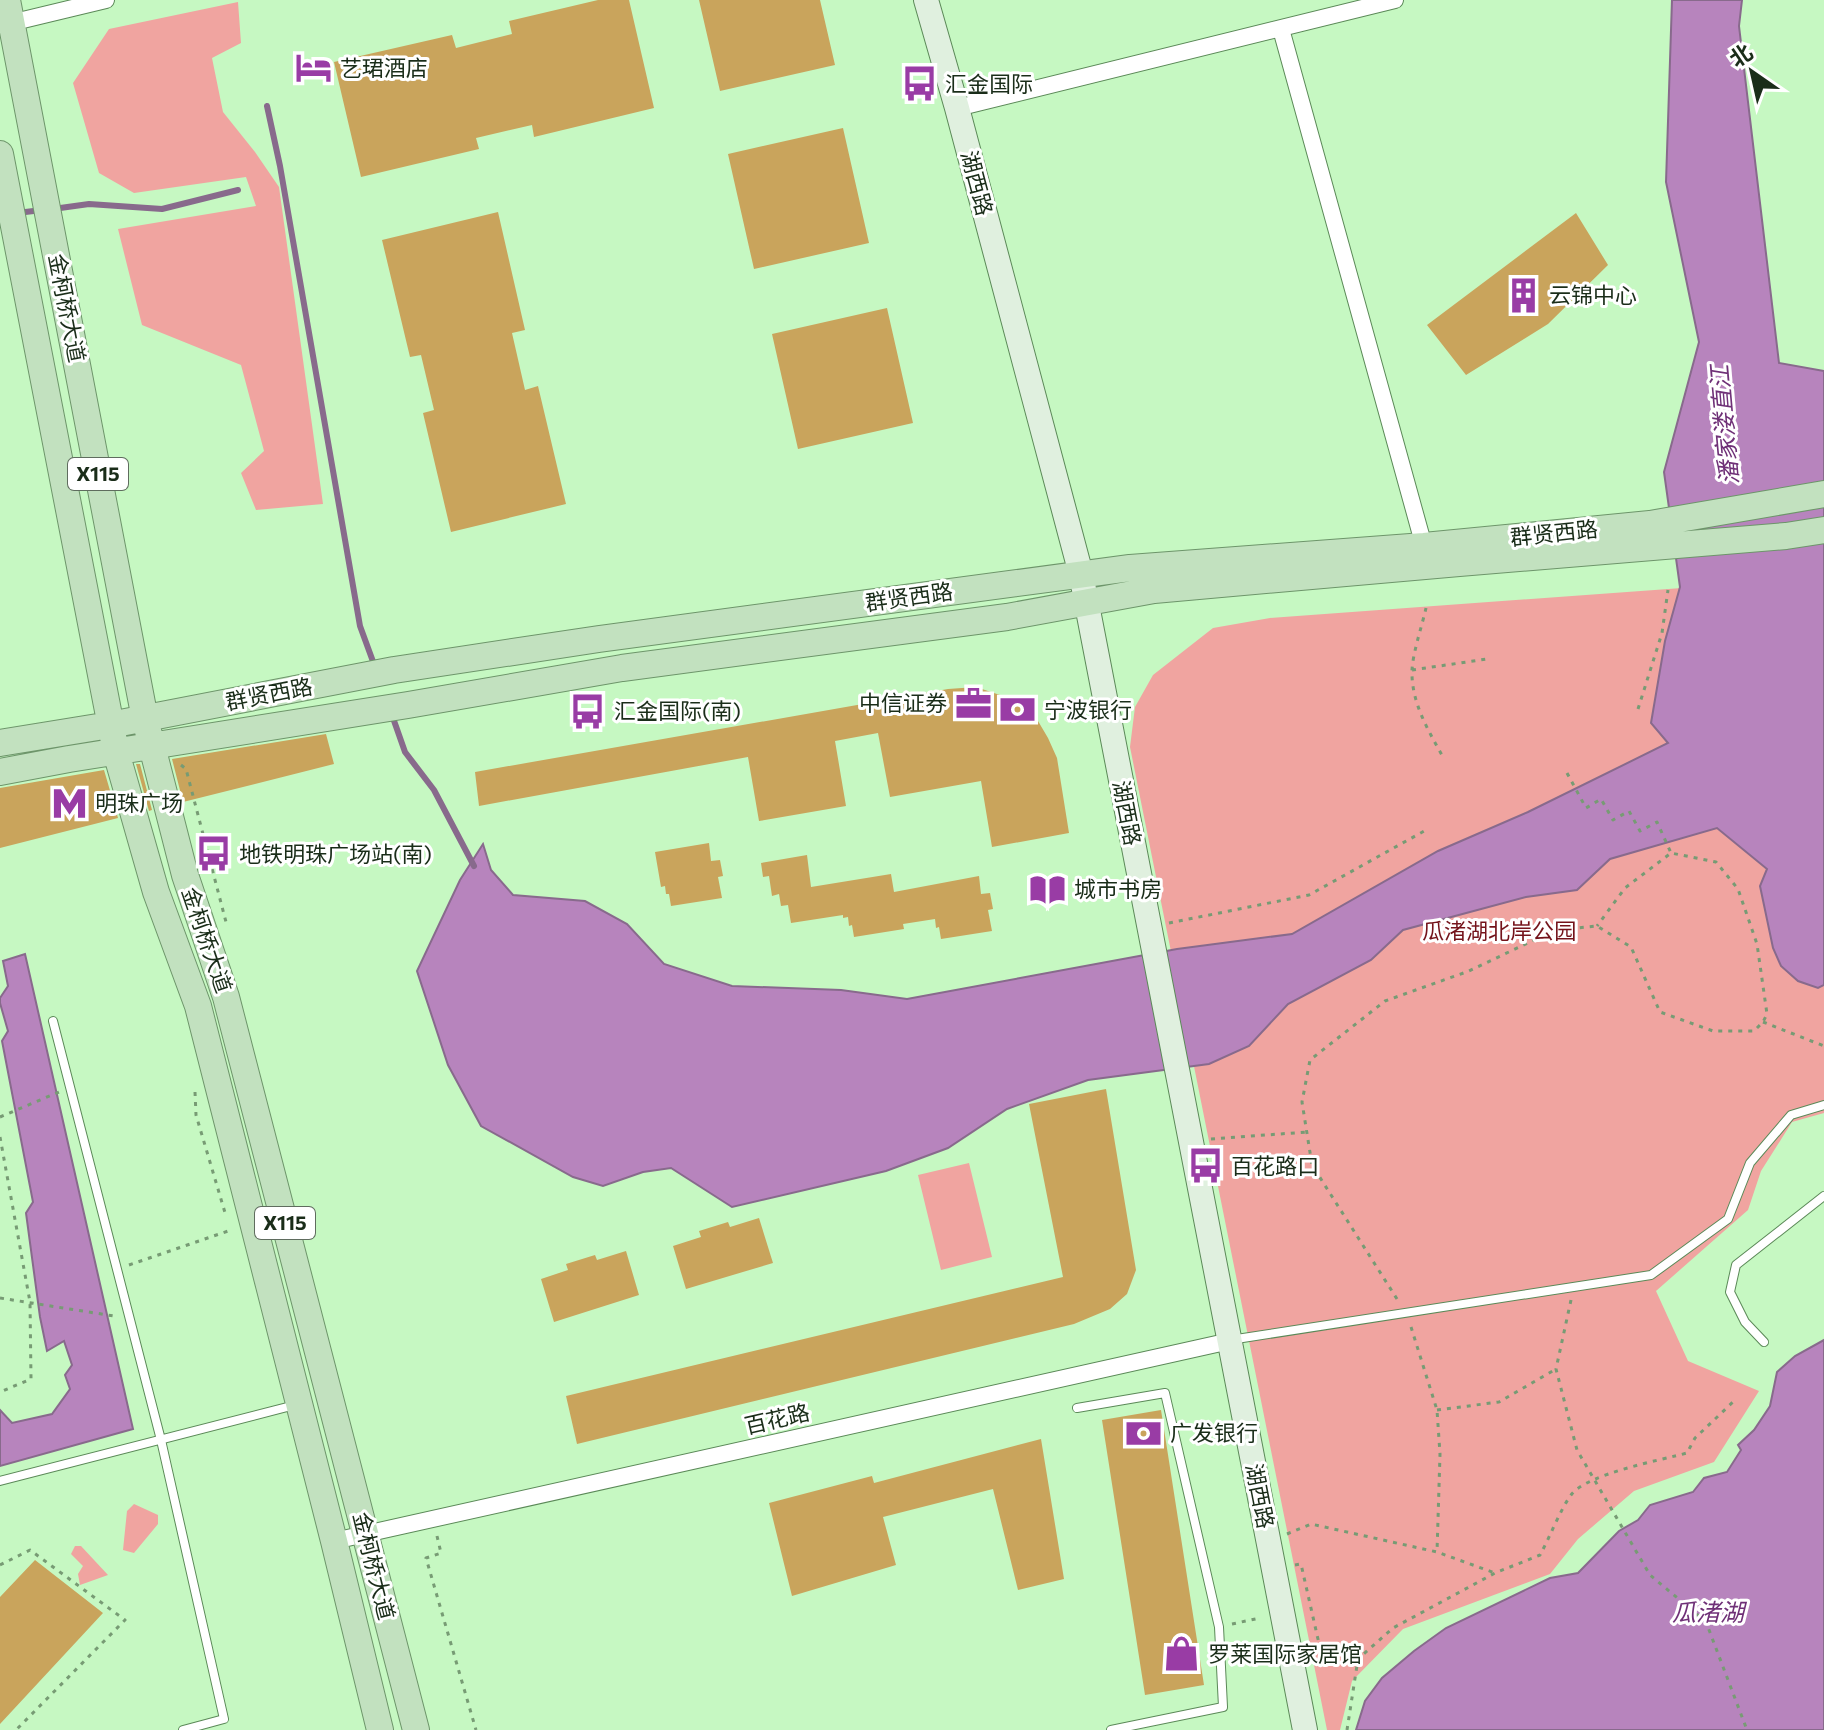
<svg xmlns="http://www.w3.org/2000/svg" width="1824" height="1730" font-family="Commissioner,'Noto Sans SC',sans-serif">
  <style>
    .green { fill: #f0a4a0 }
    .water { fill: #b784bd; stroke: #886a8c; stroke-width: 2 }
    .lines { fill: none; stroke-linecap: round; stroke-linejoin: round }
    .stream { stroke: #886a8c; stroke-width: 6 }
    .building { fill: #c9a45c }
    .lane-casing { stroke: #5b8958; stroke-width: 10 }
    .street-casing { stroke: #5b8958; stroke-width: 18 }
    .secondary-casing { stroke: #5b8958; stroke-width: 26 }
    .primary-casing { stroke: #6d956a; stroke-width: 28 }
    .path { stroke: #779b74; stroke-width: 3; stroke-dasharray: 4 6; stroke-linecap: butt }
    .lane { stroke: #fff; stroke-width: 8 }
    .street { stroke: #fff; stroke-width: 16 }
    .secondary { stroke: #e0f0df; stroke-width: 24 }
    .primary { stroke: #c2e1bf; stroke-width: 26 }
    .labels { text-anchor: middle; stroke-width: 6; stroke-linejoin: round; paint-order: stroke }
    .shield { fill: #fff; stroke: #5f6c5e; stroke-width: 2 }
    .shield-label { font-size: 20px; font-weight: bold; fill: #1a2d19 }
    .poi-label { font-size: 22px; fill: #1a2d19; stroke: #fff; text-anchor: start }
    .street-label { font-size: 22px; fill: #1a2d19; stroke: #fff }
    .park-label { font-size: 22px; fill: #74131b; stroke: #fff }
    .water-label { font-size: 24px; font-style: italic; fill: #6f3077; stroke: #fff }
  </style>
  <rect width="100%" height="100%" fill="#c6f8c2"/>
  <path class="green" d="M238,2L241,43L212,58L223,112L255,152L279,187L323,504L256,510L241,473L264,451L241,365L142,325L118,229L256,206L246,177L134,193L99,173L73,83L109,29Z
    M1824,562V1113L1792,1122L1761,1171L1748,1210L1656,1291L1688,1361L1759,1391L1714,1462L1634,1491L1578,1539L1550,1574L1403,1629L1352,1681L1340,1730H1327L1130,747L1135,707L1153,675L1213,628L1270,618L1682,588Z
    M969,1163L992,1257L941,1270L918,1175Z
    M134,1504L158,1515V1524L134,1553L123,1550L127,1511Z
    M75,1546H81L108,1575L80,1585L78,1574L83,1566L71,1554Z"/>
  <path class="water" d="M1672,0H1742L1739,26L1779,363L1824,371V985L1818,988L1798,981L1781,966L1773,948L1760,886L1767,869L1717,828L1610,859L1577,890L1526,897L1403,930L1371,960L1288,1004L1249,1046L1209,1064L1088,1080L1007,1109L948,1148L886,1171L732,1207L671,1168L643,1172L603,1186L573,1177L481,1126L448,1065L417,971L460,880L483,844L491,870L513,895L585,901L627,924L664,964L732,986L841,990L907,999L1177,949L1292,934L1438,851L1528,812L1668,743L1651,723L1665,641L1680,587L1664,472L1699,342L1666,182Z
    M25,954L133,1429L0,1466V1410L12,1423L52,1414L70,1389L65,1375L72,1365L64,1341L47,1351L40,1317L26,1213L33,1202L2,1041L8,1031L0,1003V998L8,986L3,961Z
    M1824,1340V1730H1356L1365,1701L1382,1678L1414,1651L1446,1628L1550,1578L1578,1573L1619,1531L1638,1520L1650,1505L1693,1492L1704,1478L1727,1472L1741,1450L1738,1445L1754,1430L1770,1406L1777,1372L1795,1356Z"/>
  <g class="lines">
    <path class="stream" d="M267,106L280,166L360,626L375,667
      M53,209L89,204L162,209L238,190
      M17,213L42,210
      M392,715L405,752L434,790L474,866"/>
  </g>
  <path class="building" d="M598,0H629L654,108L534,137L532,125L476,138L479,149L361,177L334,62L452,35L456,48L512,34L509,21Z
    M699,0H820L835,65L720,91Z
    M843,128L869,243L754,269L728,154Z
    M498,212L525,330L512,333L525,390L538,386L566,504L451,532L423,413L434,410L421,355L410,357L382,240Z
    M1576,213L1608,265L1548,324L1466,375L1427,325Z
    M887,308L913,423L798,449L772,334Z
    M976,687L1006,697L1038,721L1048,738L1057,758L1069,833L992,847L981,781L890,797L878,733L835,741L846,806L759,821L748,757L479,806L475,772L948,689Z
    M326,734L334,764L183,802L172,759Z
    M136,764H140L152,810L149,811Z
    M104,770L118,818L0,848V788Z
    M709,843L711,861L720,860L723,876L718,877L722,898L671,906L669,894H666L665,886L661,887L655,852Z
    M807,855L811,887L891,874L894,892L979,876L981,894L990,893L993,909L988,910L992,931L941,939L939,927L936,928L935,919L903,924L904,929L854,937L852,925L849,926L848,917L843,918V915L791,923L788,905L781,906L779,894L772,896L769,876L763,877L761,863Z
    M1106,1089L1136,1270L1127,1294L1110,1309L1074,1324L577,1444L566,1396L1063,1277L1029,1104Z
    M759,1218L773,1263L686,1289L673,1246L701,1237L699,1231L728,1222L730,1227Z
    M626,1251L639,1295L554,1322L541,1279L568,1270L566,1264L595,1255L597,1260Z
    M1161,1410L1204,1685L1145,1695L1102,1420Z
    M1041,1439L1064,1579L1018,1590L993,1489L883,1517L896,1565L792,1596L769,1503L872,1476L874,1483Z
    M35,1560L103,1613L0,1724V1597Z"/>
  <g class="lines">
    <defs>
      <path id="lane" d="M53,1021L161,1440L224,1719L183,1730
        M1230,1340L1651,1275L1728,1219L1750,1163L1791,1115L1824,1105
        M1764,1342L1745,1322L1730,1292L1736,1265L1824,1196
        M1077,1408L1165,1393L1219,1627L1223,1707L1111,1730
        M0,1481L295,1405"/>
      <path id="street" d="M2,25L106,0
        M1281,29L1424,546
        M957,108L1395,0
        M334,1541L1230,1341"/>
      <path id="secondary" d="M926,0L957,108L1081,574L1305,1730"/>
      <path id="primary" d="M7,0L145,719L185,875L226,997L416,1730
        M0,154L116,752L156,892L198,1006L334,1541L380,1730
        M0,743L110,725L394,670L599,639L1130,568L1424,546L1650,524L1824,494
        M0,772L69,759L408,705L622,668L1007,617L1154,590L1459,563L1786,536L1824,530"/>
    </defs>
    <use href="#lane" class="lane-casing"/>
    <use href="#street" class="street-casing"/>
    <use href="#secondary" class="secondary-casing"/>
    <use href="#primary" class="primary-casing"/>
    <path class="path" d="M1426,608C1422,626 1413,652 1412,670C1411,702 1428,730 1443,757
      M1412,670L1487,659
      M1638,709L1662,633L1668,590
      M181,765L186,769L226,922
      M1567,773L1586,808L1601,799L1613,820L1629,811L1640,831L1657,822L1671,853
      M1169,923L1309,895L1426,830
      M1763,1022L1824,1046
      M195,1092L196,1115L226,1216
      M0,1117L59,1092
      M0,1137L30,1302L31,1379L0,1392
      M1211,1139L1307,1132
      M129,1265L231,1230
      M0,1298L114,1316
      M1397,1299L1312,1165L1302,1102L1310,1060L1385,1001L1469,971L1555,930L1597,926L1631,947L1660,1012L1713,1031H1754L1763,1022L1767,1014L1757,944L1738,889L1716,862L1671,853L1625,888L1597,926
      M1571,1300L1556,1369L1577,1450L1650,1575L1706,1622L1747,1730
      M1411,1327L1437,1410L1440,1454L1437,1552
      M1437,1410L1499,1402L1556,1369
      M1287,1534L1311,1524L1437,1552L1495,1573
      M437,1536L441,1553L426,1558L476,1730
      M0,1565L30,1550L125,1620L16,1730
      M1295,1565L1301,1564L1320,1648L1358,1659
      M1232,1624L1260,1618
      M1347,1730L1358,1659L1393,1628L1495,1573L1540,1555C1550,1537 1560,1510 1571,1495C1586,1474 1661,1460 1687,1453L1695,1438L1734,1401"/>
    <use href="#lane" class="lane"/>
    <use href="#street" class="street"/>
    <use href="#secondary" class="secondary"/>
    <use href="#primary" class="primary"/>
  </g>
  <defs>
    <symbol id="hotel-bare" viewBox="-9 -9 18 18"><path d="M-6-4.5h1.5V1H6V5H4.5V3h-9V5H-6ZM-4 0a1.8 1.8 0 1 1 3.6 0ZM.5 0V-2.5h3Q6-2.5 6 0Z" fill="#993ca5" stroke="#fff" stroke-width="2.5" paint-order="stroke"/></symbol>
    <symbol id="bus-bare" viewBox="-9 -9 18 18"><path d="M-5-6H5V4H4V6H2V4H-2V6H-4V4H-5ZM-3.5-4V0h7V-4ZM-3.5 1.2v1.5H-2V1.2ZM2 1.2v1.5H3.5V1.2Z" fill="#993ca5" stroke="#fff" stroke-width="2.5" paint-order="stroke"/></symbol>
    <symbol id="building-bare" viewBox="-9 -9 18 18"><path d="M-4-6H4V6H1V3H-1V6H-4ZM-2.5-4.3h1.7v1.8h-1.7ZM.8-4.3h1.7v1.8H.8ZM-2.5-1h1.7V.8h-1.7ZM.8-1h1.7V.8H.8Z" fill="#993ca5" stroke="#fff" stroke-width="2.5" paint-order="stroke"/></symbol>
    <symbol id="office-bare" viewBox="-9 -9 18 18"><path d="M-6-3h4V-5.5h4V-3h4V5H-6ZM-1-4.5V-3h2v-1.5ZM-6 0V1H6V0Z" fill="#993ca5" stroke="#fff" stroke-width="2.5" paint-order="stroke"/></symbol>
    <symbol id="bank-bare" viewBox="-9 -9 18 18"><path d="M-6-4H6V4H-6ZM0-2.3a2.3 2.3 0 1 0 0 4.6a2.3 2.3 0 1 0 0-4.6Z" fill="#993ca5" stroke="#fff" stroke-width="2.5" paint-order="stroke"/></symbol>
    <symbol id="metro-bare" viewBox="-9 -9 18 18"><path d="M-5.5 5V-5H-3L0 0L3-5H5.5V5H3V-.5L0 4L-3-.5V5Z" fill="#993ca5" stroke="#fff" stroke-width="2.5" paint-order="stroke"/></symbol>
    <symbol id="library-bare" viewBox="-9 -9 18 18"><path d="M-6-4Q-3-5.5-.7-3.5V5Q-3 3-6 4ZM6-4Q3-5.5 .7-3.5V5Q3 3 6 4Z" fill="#993ca5" stroke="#fff" stroke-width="2.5" paint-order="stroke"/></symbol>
    <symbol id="shop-bare" viewBox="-9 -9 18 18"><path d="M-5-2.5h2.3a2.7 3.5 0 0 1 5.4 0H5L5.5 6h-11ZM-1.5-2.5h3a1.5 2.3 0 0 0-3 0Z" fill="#993ca5" stroke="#fff" stroke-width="2.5" paint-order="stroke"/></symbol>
  </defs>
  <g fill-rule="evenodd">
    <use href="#hotel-bare" x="288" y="42" width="51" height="51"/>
    <use href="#bus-bare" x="894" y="58" width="51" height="51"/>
    <use href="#building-bare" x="1498" y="270" width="51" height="51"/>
    <use href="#office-bare" x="948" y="678" width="51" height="51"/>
    <use href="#bank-bare" x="992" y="684" width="51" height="51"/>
    <use href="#bus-bare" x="562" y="686" width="51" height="51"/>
    <use href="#metro-bare" x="44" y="778" width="51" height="51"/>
    <use href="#bus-bare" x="188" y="828" width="51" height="51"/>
    <use href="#library-bare" x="1022" y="864" width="51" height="51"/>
    <use href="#bus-bare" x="1180" y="1140" width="51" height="51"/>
    <use href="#bank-bare" x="1118" y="1408" width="51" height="51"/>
    <use href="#shop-bare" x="1156" y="1628" width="51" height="51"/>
  </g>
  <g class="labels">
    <g class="shield">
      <rect x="68" y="458" width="60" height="32" rx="6"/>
      <rect x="255" y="1207" width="60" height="32" rx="6"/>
    </g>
    <g class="shield-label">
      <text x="98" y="481">X115</text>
      <text x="285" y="1230">X115</text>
    </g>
    <g class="poi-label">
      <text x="340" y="76">艺珺酒店</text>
      <text x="945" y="92">汇金国际</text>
      <text x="1549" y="303">云锦中心</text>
      <text x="947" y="711" text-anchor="end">中信证券</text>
      <text x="1044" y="718">宁波银行</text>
      <text x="614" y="719">汇金国际(南)</text>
      <text x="95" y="811">明珠广场</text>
      <text x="239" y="862">地铁明珠广场站(南)</text>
      <text x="1074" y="897">城市书房</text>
      <text x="1231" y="1174">百花路口</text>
      <text x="1170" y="1441">广发银行</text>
      <text x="1208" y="1662">罗莱国际家居馆</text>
    </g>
    <g class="street-label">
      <text transform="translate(977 183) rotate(75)" y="8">湖西路</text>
      <text transform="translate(67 308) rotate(79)" y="8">金柯桥大道</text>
      <text transform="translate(1554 533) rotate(-6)" y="8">群贤西路</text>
      <text transform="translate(909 597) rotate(-8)" y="8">群贤西路</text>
      <text transform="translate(269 694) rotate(-11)" y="8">群贤西路</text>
      <text transform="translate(1127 813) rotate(79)" y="8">湖西路</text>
      <text transform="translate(207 940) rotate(71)" y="8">金柯桥大道</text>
      <text transform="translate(777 1419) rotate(-13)" y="8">百花路</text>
      <text transform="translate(1260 1496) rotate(79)" y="8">湖西路</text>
      <text transform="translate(374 1566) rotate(76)" y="8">金柯桥大道</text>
    </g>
    <g class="park-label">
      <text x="1499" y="939">瓜渚湖北岸公园</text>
    </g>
    <g class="water-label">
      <text transform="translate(1725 425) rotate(-95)" y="8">潘家溇直江</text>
      <text x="1708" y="1621">瓜渚湖</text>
    </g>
  </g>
  <g transform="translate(1752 72) rotate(326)" stroke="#ffffff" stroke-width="6" paint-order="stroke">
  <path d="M0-6L14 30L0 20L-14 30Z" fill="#1a2d19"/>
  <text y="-12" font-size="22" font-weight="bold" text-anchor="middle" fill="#1a2d19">北</text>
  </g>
</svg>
